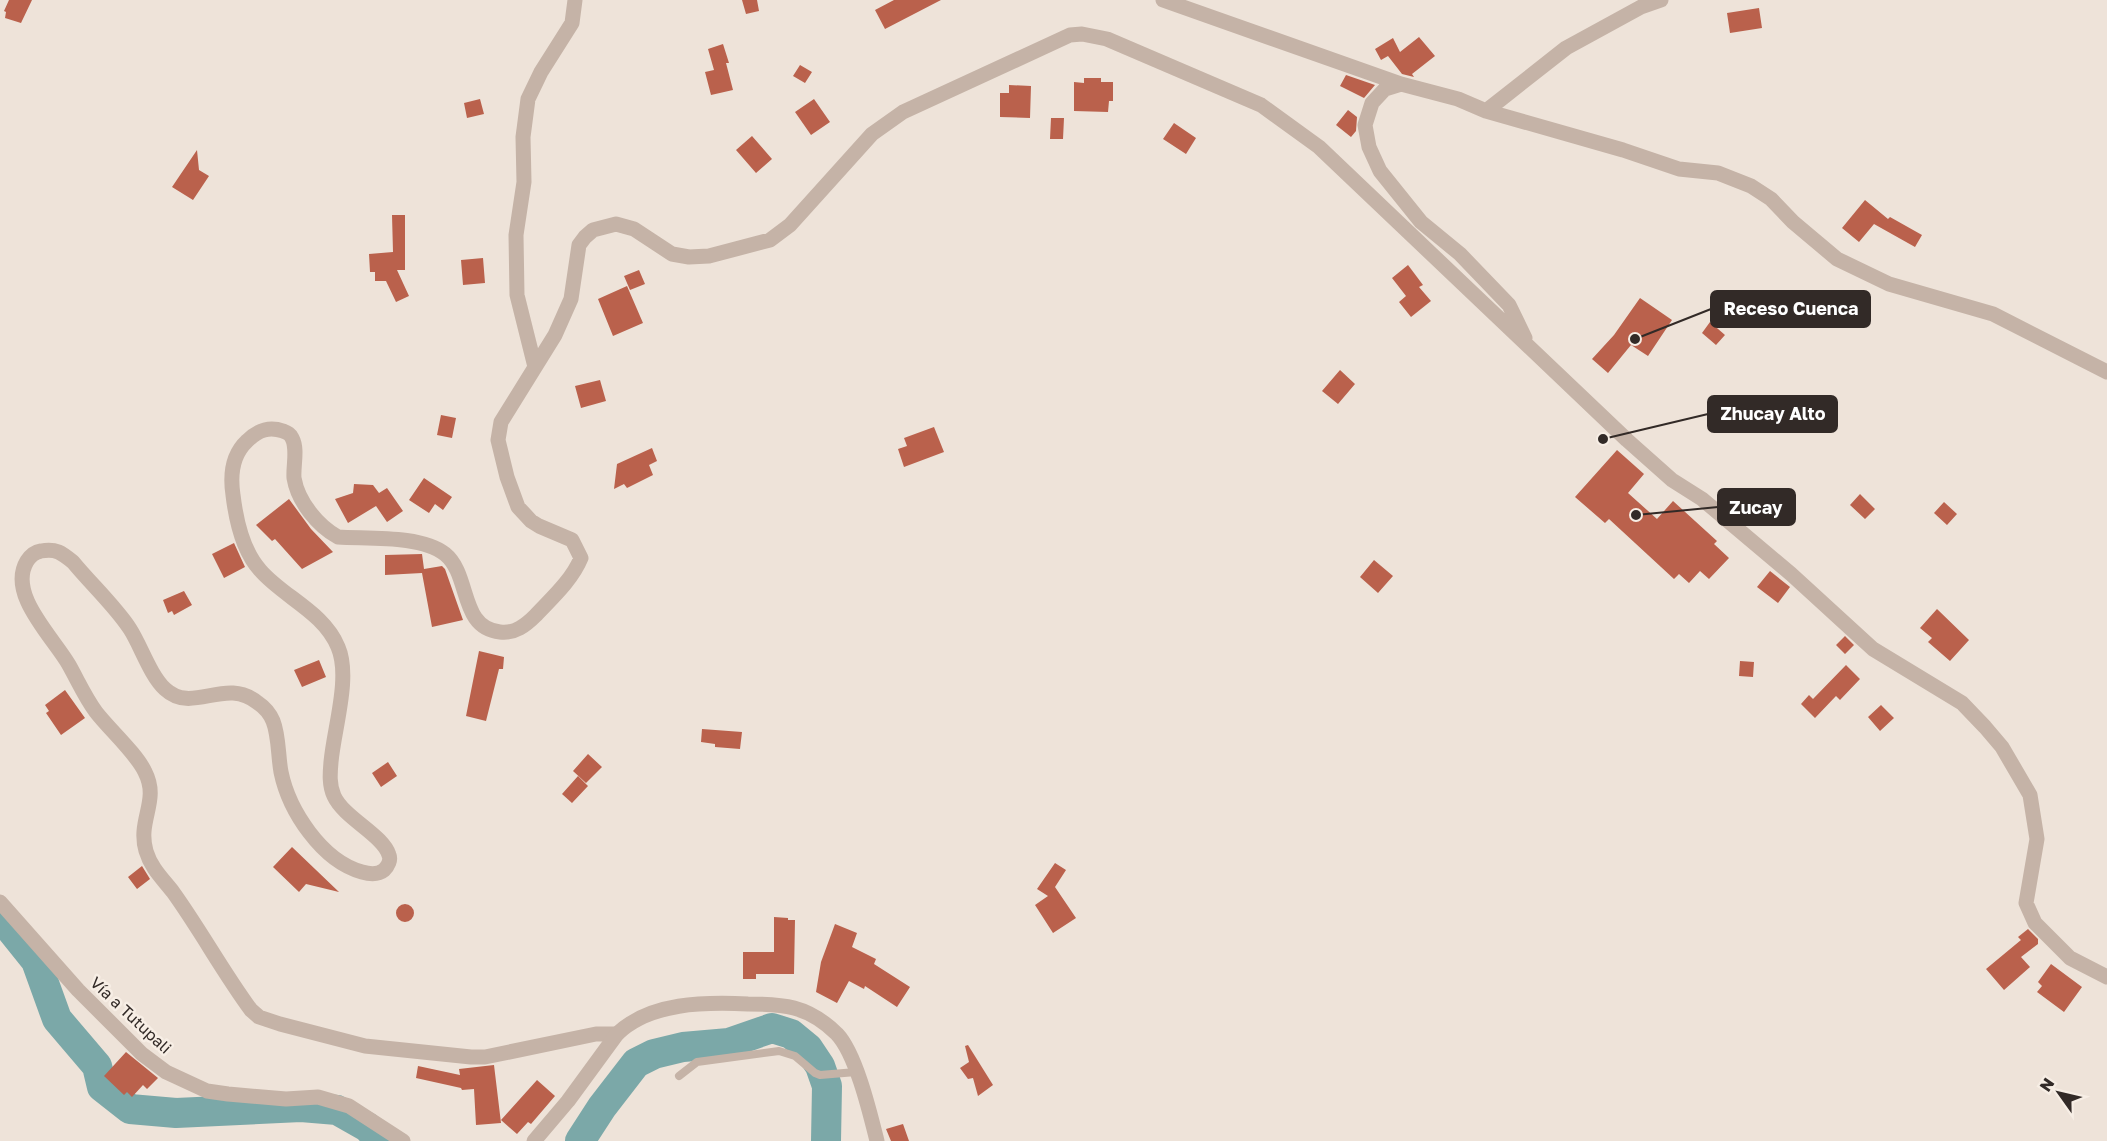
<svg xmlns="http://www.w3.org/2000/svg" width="2107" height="1141" font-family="'Golos Text',sans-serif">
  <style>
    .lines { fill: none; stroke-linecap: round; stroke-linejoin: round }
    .river { stroke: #7ba8a8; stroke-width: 30 }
    .building { fill: #ba614c }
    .service { stroke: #c5b3a7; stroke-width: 8 }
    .minor { stroke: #c5b3a7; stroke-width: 15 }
    .tertiary { stroke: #c5b3a7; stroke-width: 15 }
    .labels { text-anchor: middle; stroke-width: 5; stroke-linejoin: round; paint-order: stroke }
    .street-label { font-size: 16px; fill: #322a27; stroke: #f7eee5 }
    .leader { fill: none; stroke: #322a27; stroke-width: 2 }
    .callout-dot { fill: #322a27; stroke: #f7eee5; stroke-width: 2 }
    .callout { fill: #322a27; stroke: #322a27; stroke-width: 2 }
    .callout-label { font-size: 18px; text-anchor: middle; font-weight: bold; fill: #fff }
  </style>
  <rect width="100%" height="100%" fill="#eee3d9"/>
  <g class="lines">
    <path class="river" d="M0,916L36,961L57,1019L97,1066L102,1087L130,1109L176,1113L301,1107L337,1110L367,1127L381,1141
      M580,1141L602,1107L636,1063L654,1054L683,1047L729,1043L772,1028L791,1034L808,1048L820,1066L827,1086L826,1141"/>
  </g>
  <path class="building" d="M9,0H32L21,23L5,18L6,12L4,11Z
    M742,0H757L759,11L746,14Z
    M894,0H941L885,29L875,10Z
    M1759,8L1762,28L1730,33L1727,13Z
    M1419,37L1435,56L1412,74L1414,77L1402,74L1388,56L1381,60L1375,49L1393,38L1400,52Z
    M723,44L729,63H726L733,90L711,95L705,72L714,70L708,49Z
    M800,65L812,72L805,83L793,76Z
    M1346,75L1375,85L1364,98L1340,86Z
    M1084,78H1101V82H1113V101H1109L1108,112L1074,111V82L1084,83Z
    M1009,85L1031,86L1030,118L1000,117V93H1009Z
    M480,99L484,114L467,118L464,103Z
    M814,99L830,122L811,135L795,112Z
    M1348,110L1357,117L1356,131L1351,137L1336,125Z
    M1051,118H1064L1063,139H1050Z
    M1174,123L1196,138L1186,154L1163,139Z
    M752,136L772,159L756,173L736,150Z
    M197,150L199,170L209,176L193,200L172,187Z
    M1865,200L1888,219L1890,217L1922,235L1915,247L1874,224L1859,242L1842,228Z
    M392,215H405V270H397L409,296L396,302L386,281H375V272H370L369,254L393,252Z
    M483,258L485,283L463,285L461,260Z
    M1408,265L1423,285L1419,287L1431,301L1411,317L1399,302L1406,296L1392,278Z
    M639,270L645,284L630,290L624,276Z
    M627,286L643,323L613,336L598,299Z
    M1640,298L1672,320L1648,356L1631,345L1608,373L1592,359L1614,335Z
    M1710,322L1725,335L1716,345L1702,333Z
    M1340,370L1355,384L1338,404L1322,391Z
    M600,380L606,401L581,408L575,386Z
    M441,415L456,418L452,438L437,435Z
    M934,427L944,452L904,467L898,449L907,446L904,438Z
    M652,448L657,461L649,465L653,475L627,488L624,484L614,489L617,464Z
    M1617,450L1644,474L1628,493L1657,519L1673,501L1717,541L1714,544L1729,558L1709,579L1700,571L1689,583L1679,574L1674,579L1609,519L1605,523L1575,497Z
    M424,478L452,497L443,510L435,504L429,513L409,500Z
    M354,484L373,485L379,493L387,488L403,511L387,522L376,506L348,523L335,499L353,493Z
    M1860,494L1875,509L1865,519L1850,505Z
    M289,499L311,529L333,552L302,569L275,539L272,541L256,525Z
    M1944,502L1957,514L1947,525L1934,513Z
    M234,543L245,567L224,578L212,554Z
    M422,554L424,569L442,566L445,569L463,620L432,627L422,573L385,575V555Z
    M1374,560L1393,576L1378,593L1360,577Z
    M1770,571L1790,587L1778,603L1757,587Z
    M184,591L192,605L174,615L172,611L168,613L163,600Z
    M1937,609L1969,640L1950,661L1928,642L1932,638L1920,628Z
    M1845,636L1854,645L1845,654L1836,645Z
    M479,651L504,657L503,669H499L486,721L466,716Z
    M319,660L326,677L302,687L294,670Z
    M1740,661L1754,662L1753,677L1739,676Z
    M1846,665L1860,679L1840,700L1836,696L1815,718L1801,704L1809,695L1813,699Z
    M65,690L85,718L61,735L46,713L49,711L45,705Z
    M1881,705L1894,718L1880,731L1868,717Z
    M702,729L742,732L740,749L715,747V744L701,742Z
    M588,754L602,767L586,783L573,771Z
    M388,762L397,776L381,787L372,773Z
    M578,776L588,786L572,803L562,794Z
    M292,847L339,892L306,884L299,892L273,867Z
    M1055,863L1066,870L1055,887L1076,918L1053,933L1035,905L1048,896L1037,889Z
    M142,866L150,879L137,889L128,877Z
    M396 913a9 9 0 1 1 18 0a9 9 0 1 1-18 0Z
    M774,917L788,918V920H795L794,974H756V979H743V952H774Z
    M835,924L857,933L852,947L876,959L874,964L910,987L897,1007L865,986L864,989L849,981L837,1003L816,992L821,962Z
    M2028,929L2038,939V944L2021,957L2030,967L2004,990L1986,969L2021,940L2018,937Z
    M2051,964L2082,987L2064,1012L2037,992L2042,986L2038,982Z
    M968,1045L993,1085L978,1096L973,1078L968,1079L960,1068L969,1062L965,1046Z
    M126,1052L158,1078L147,1089L143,1085L132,1097L127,1092L124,1095L104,1076Z
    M494,1065L501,1123L476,1125L474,1089L462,1090L461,1088L416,1078L418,1066L460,1075L459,1069Z
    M537,1080L555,1096L531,1124L528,1122L517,1134L501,1120Z
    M903,1124L909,1141H891L886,1129Z"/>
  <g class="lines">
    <path class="service" d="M679,1076L697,1062L779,1051L795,1056L815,1073L820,1075L856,1072"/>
    <path class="minor" d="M1163,0L1401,84
      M1486,111L1566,48L1641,7L1661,0
      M1525,338L1509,305L1460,254L1421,222L1380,171L1369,147L1365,125L1372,103L1385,89L1401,84L1458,99L1486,111L1623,150L1679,169L1718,173L1751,186L1771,199L1793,222L1837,259L1889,284L1993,314L2107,372
      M535,367L517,295L516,235L524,182L523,137L528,99L541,72L572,23L575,0
      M617,1034H596L485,1057H471L365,1046L280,1024L259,1017L251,1010C223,972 201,931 173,892C163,879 151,868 146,851C137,820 160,801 145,772C137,754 109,729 96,712C85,697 78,681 69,665C53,637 7,594 27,561C31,555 35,552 41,551C56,548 62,553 73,562C91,584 115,606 130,629C141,646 150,675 165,689C193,715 225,676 258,703C264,707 270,714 273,721C279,736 278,756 281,772C289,811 322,861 362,872C369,874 378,875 384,870C388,866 391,860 389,855C383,835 344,818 334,796C329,785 330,773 331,762C334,728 351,677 338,647C324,612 283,597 260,570C242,550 236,520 233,495C230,475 232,455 247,441C258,430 269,426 283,431C288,433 290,434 292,438C298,449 293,466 294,478C298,502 318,526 338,537C368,539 421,535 445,554C471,575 459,628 500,632C515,634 526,625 536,615C552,598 572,580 581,558L572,540L539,526L531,521L518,507L507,477L498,440L501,422L555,335L571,299L579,245L585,237L593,230L616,224L634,229L672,254L689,257L709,256L770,240L790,225L872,134L903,112L1070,35L1082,34L1107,39L1261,105L1319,147L1627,440L1672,480L1702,499L1791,574L1873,649L1962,703L1985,727L2002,747L2030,795L2037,839L2026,903L2035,923L2070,958L2107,977"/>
    <path class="tertiary" d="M0,902L78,990L142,1054L166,1072L207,1091L228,1094L286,1099L318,1097L349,1106L403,1141
      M534,1141L568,1101L617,1034C650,1002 705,1002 748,1004C763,1004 779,1004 794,1008C809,1012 825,1022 837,1034C856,1054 870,1113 877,1141"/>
  </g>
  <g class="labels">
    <g class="street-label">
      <text transform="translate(131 1015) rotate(43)" y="6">Vía a Tutupali</text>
    </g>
  </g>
  <path class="leader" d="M1635 339L1711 309M1603 439L1708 414M1636 515L1718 507"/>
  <g class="callout-dot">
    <circle cx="1635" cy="339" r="6"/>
    <circle cx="1603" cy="439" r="6"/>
    <circle cx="1636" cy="515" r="6"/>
  </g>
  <g class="callout">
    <rect x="1711" y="291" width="159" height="36" rx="6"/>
    <rect x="1708" y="396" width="129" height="36" rx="6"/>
    <rect x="1718" y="489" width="77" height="36" rx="6"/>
  </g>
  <g class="callout-label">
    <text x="1791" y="315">Receso Cuenca</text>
    <text x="1773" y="420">Zhucay Alto</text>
    <text x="1756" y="514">Zucay</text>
  </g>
  <g transform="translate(2059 1093) rotate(304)" stroke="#f7eee5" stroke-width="4.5" paint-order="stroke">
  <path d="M0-4.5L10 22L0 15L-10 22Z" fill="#322a27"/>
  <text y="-9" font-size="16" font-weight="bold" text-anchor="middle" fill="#322a27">N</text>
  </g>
</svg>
